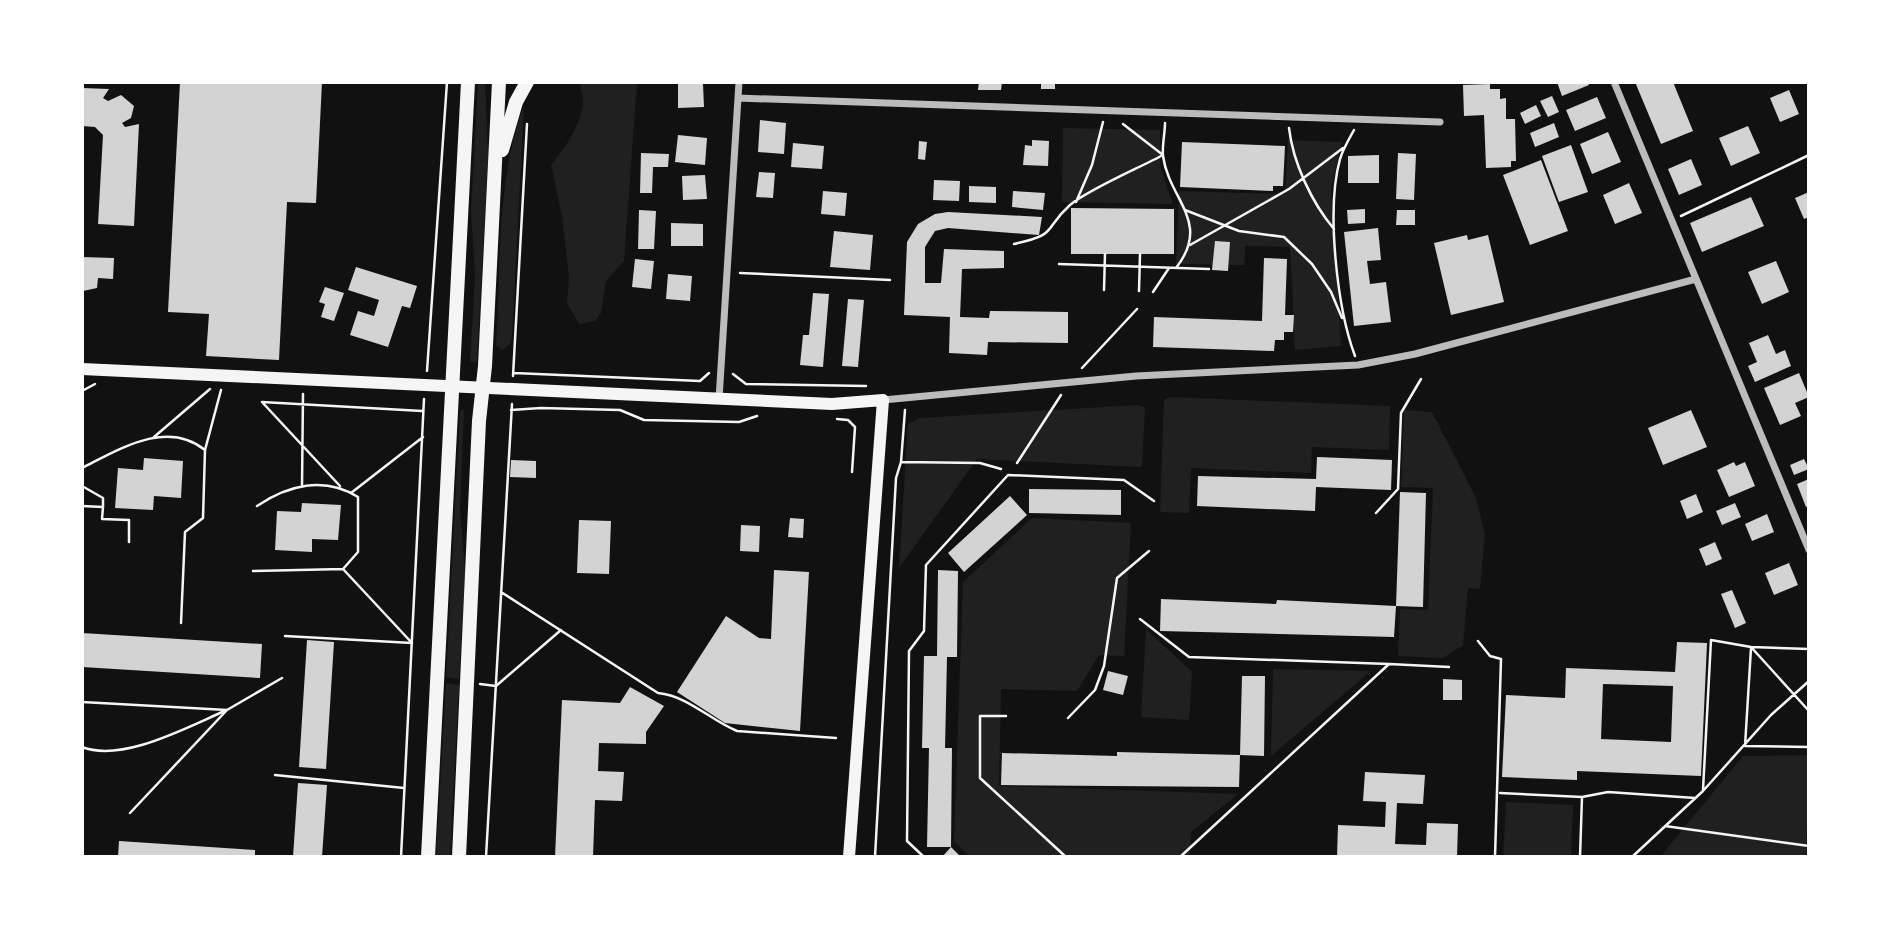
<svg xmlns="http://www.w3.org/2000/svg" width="1891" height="939" font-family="Figtree,sans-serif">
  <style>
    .green { fill: #202020 }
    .building { fill: #d3d3d3; fill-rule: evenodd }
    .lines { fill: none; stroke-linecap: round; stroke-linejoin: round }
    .path { stroke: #f5f5f5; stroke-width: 2.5 }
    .minor { stroke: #bcbcbc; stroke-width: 7 }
    .secondary { stroke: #f5f5f5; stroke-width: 12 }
    .trunk { stroke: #f5f5f5; stroke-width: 14 }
  </style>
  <rect width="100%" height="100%" fill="#111"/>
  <path class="green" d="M478,82H485L488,158L477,362L470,361L475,278L471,209Z
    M581,82H637L624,261L606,281L601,313L595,321L579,324L567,303L569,277L562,216L551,165C565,148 580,127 583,104C584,96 579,89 581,82Z
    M524,106L512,337L510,344L502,350L496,346C501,270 496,177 524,106Z
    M1063,128L1160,130V166L1173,204L1062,202Z
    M1288,140L1342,142L1331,189L1341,346L1295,350L1290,247L1245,246L1244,265L1176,264L1179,191L1285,194Z
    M1170,397L1390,406L1389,450L1312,447L1311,473L1191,468L1189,513L1160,512L1164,400Z
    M1137,405L1145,407L1142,467L977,459L899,568L908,424L919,418Z
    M464,409L460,511L465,573L459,679L446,677L460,411Z
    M1404,410L1432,412L1476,498L1485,535L1480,589L1468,588L1463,645L1443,658L1398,656L1400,609L1428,610L1433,488L1401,487Z
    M1032,518L1131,523L1124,656L1099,655L1077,691L1001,689L999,786L1238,794L1191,832L1190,857H970L954,841L963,582Z
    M1146,629L1192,672L1189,720L1141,717Z
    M1273,669L1371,671L1271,756Z
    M446,683L459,685L450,857H436Z
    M1809,755L1806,857H1660L1743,756Z
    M1506,802L1573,805L1571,857H1503Z"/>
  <path class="building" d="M180,82H322L316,203L287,202L279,360L206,356L209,314L168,312Z
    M979,82H1002L1001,90H978Z
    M1041,82H1055V89H1041Z
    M1557,82H1588L1589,85L1562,96Z
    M1635,82H1673L1693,131L1661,144Z
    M678,84H703L704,107L678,108Z
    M1490,84V89H1500V99L1506,98V119H1515L1516,161H1511V167L1486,168L1484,115L1464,116L1463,85Z
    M82,88L109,89L103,98L108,101L121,95L134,106L131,118L122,123L125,127L139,124L134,226L98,224L103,135L95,127L82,126Z
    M1789,90L1799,114L1780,122L1770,98Z
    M1552,96L1559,112L1548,117L1540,101Z
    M1597,97L1606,118L1575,131L1566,110Z
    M1536,105L1541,116L1525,124L1520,113Z
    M760,120L786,123L784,154L758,152Z
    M1554,123L1559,137L1535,147L1530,133Z
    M1748,126L1760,153L1731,166L1719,138Z
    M1608,132L1621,162L1592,174L1580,144Z
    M678,135L707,138L705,165L675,162Z
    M1032,140L1049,141L1048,166L1023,165L1025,145L1032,146Z
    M919,141L927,142L925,160L918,159Z
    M1182,142L1285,146L1283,186H1273V191L1180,187Z
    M793,143L824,146L822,169L791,167Z
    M1571,145L1588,192L1559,202L1542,156Z
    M641,153L669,154L668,167H653L652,193H640Z
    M1398,153L1416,154L1414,200L1396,199Z
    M1379,155V183H1348V156Z
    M1691,159L1702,185L1679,195L1668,169Z
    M1541,160L1568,231L1530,245L1503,175Z
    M759,172L775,173L773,198L756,197Z
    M705,175L707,199L683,200L682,176Z
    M934,180L960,181L959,201L933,200Z
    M1629,183L1642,213L1615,224L1603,195Z
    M969,186L996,187V203L969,202Z
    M823,191L847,193L845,216L821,214Z
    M1013,191L1045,193L1043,210L1012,207Z
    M1809,192V217L1804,219L1795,198Z
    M1751,197L1764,226L1702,252L1690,223Z
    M1071,208L1174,209V254H1071Z
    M1365,209V223L1348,224L1347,210Z
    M639,210L656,211L654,249H638Z
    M1397,210H1415V225H1396Z
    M948,212L1042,217L1039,235L948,228L935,231L925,247V283H941L944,249L1004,251V268L962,269L960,317L989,318L990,311L1068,312V343L988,342L987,355L949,353L950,317L904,315L907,242L918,224L935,214Z
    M671,223L703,224V246H671Z
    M1378,228L1381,260L1367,261L1370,284L1386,282L1391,322L1354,326L1344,232Z
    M834,231L873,235L870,270L830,267Z
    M1467,235L1468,240L1488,235L1504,302L1451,315L1434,243Z
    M1215,241L1230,242L1228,271L1212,270Z
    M82,257L114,258L113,279L98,278L97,288L83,291Z
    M1264,258L1287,259L1285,315H1294L1293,332H1284V340H1275L1274,351L1153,347L1154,317L1262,321Z
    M635,259L654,261L651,289L632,287Z
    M1776,261L1789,292L1762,304L1748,272Z
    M356,267L417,286L410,308L402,306L388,347L350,335L358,311L374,316L379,300L348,290Z
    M668,274L692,276L690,301L666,299Z
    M325,287L344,293L334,321L321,317L325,304L319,302Z
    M813,293L829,294L823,367L800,365L803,335H809Z
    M848,299L864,300L858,367L842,366Z
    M1768,335L1776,354L1785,350L1791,366L1755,382L1748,366L1757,362L1749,343Z
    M1799,373L1809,397L1795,403L1801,416L1780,425L1764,388Z
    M1691,410L1707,447L1663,465L1648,428Z
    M1317,457L1392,460L1391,490L1316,487L1315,511L1197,506L1198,476L1316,479Z
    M144,458L183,461L181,498L154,496L153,510L115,508L118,468L143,470Z
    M1804,459L1809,469L1794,475L1790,465Z
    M511,460L536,461V478L510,477Z
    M1734,462L1736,466L1745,462L1755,486L1729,497L1717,470Z
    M1809,479V506L1806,507L1797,484Z
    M1029,489L1121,490V515L1029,513Z
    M1400,492L1426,493L1423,607L1396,606L1394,637L1160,631L1161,599L1276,604L1277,600L1396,606Z
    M1696,494L1703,512L1687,519L1680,501Z
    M1010,496L1027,515L964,572L948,553Z
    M302,503L341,505L338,540L312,539V552L275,550L277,511L301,512Z
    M1735,503L1741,517L1722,525L1716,511Z
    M1767,514L1774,532L1752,541L1745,524Z
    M790,518L804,519L803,538L788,537Z
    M579,520L611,521L609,574L577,573Z
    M741,525L760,526L759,552L740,551Z
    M1715,542L1722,559L1706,566L1699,549Z
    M1789,563L1798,585L1774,595L1765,573Z
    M774,570L809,572L800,731L725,723L677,692L726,616L759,638L771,639Z
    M938,570L958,571L957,657H947L945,748H952L951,847L961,857H942L951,847H927L929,748H922L924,656H937Z
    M1732,590L1746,623L1735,628L1721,594Z
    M82,633L262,644L260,678L82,667Z
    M307,640L334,642L326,769L299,767Z
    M1677,642L1707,643L1701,776L1577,771V780L1502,777L1506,695L1565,698L1566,668L1675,672ZM1603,684L1673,686L1671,742L1601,739Z
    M1108,671L1128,676L1123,695L1103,690Z
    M1242,676H1265L1264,756L1240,755Z
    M1443,679L1462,680V700H1443Z
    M630,687L664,706L646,732V744L599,743L598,771L624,772L622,801L595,800L593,857H555L562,700L620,703Z
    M1117,752L1240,755L1239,787L1001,785L1002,753L1117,756Z
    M1365,772L1425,775L1423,804L1397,803L1395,844L1426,845L1427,823L1458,824L1457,857H1337L1338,825L1385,827L1386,802L1363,801Z
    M298,783L327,785L322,857H293Z
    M119,841L255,850V857H118Z"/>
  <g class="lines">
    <path class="path" d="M1165,123C1165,133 1162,145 1163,156C1169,200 1212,222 1176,268
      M1289,128C1293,163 1312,203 1334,229
      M1354,130C1349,139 1343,149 1340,159C1326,209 1337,308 1355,356
      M1076,202L1092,165L1103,122
      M1185,210L1239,231L1284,237L1312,264L1331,292L1342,318
      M1681,216L1809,155
      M1014,244C1060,234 1042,230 1070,205C1089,189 1139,168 1163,155L1123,124
      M1190,245L1289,189L1343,148
      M1059,264L1209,269
      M740,273L890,280
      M1104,290L1105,254
      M1139,291L1140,254
      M1153,292L1169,268
      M1082,368L1137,309
      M427,371L447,82
      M514,373L700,381L709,373
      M733,374L746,384L866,386
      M513,376L527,124
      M82,391L95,384
      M262,402L422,411
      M262,402L340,486
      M511,410L541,408L620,410L644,420L739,422L757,416
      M837,419L848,420L855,427L852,472
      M154,437L210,389
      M205,450L221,390
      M901,462L980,463L1001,469
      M1017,463L1061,395
      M82,468C120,449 167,419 205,450L203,518L185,532L181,623
      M82,486L103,498V507
      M302,486L303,394
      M351,493L423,437
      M82,506L103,507L102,519L129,520V542
      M1376,513L1398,489L1401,413L1421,379
      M253,571L343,569L358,552V497C324,476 288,485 257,506
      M501,592L658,693C688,696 710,720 737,731L836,738
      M1140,619L1189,657L1389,664
      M285,636L412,643L343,569
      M1478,641L1490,656L1501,659L1495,857
      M1751,647L1809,711
      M480,684L496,686L561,630
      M82,702L227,710L282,678
      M1006,716H980V778L1066,857
      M1068,718L1095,690L1104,666L1117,578L1149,551
      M1745,746L1751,648
      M1745,746L1809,747
      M82,747C123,763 189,726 227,710L130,813
      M275,775L404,788
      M1703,790L1711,640L1751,647L1809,649
      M1500,793L1582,797L1608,792L1695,798
      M1665,826L1809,846
      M401,857L424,399
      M486,857L512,404
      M875,857L896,478L901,462L905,410
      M924,857L907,841L909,651L924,631L926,565L1008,475L1124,480L1154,501
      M1180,857L1389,664L1449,667
      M1580,857L1582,797
      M1632,857L1703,791L1771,715L1809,681"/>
    <path class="minor" d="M1614,82L1809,550
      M738,98L1440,122
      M719,399L739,82
      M883,400L1136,376L1358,365L1415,354L1696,279"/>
    <path class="secondary" d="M82,369L832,404L883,400L849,857"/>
    <path class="trunk" d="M502,150L516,102L527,82
      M428,857L468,82
      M459,857L479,421L485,366L499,82"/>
  </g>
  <rect width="1891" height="939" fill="none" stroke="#ffffff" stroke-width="168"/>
</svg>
